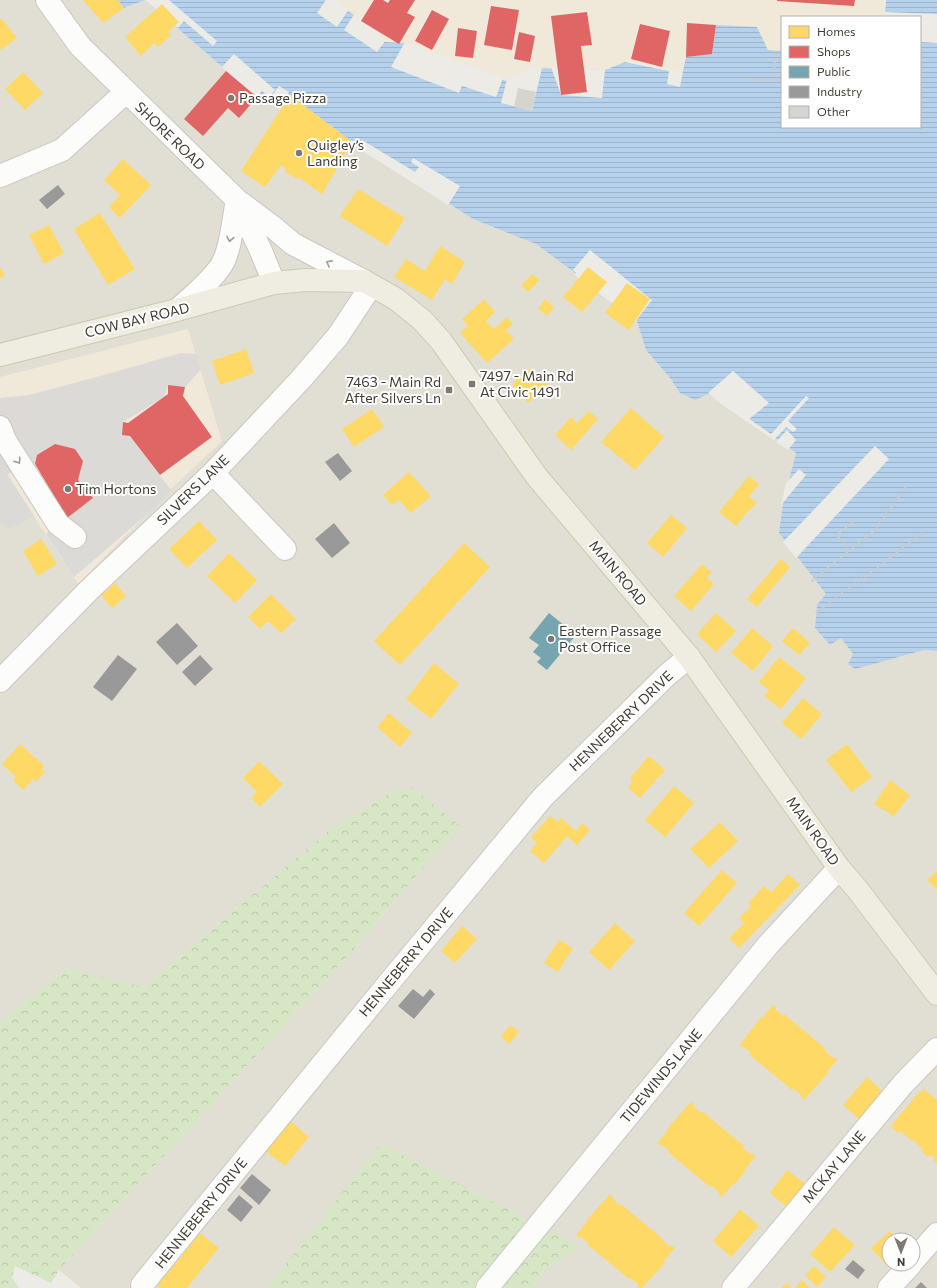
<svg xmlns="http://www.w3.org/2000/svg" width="937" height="1288" font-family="Commissioner,sans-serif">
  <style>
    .residential { fill: #e1ded3; fill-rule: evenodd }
    .commercial { fill: #f0e8d8 }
    .forest { fill: url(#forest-crowns) }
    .parking { fill: #dcdad6 }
    .water { fill: url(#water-rules) }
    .pier { fill: #ecebe6 }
    .homes { fill: #ffd966 }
    .shops { fill: #e06666 }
    .public { fill: #76a5af }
    .industry { fill: #999 }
    .building { fill: #d6d4ce }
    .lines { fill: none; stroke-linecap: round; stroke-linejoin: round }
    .minor-casing { stroke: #c9c7c2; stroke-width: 24 }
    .major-casing { stroke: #cec9b4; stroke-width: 24 }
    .path { stroke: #cccac5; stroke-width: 2.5; stroke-dasharray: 2 2; stroke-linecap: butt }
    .minor { stroke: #fcfcfb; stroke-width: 22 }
    .major { stroke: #efede2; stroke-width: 22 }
    .oneway { stroke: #9f9c97 }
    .poi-dot { fill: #7e7a72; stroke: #fff; stroke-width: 1.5 }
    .labels { text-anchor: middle; stroke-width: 4; stroke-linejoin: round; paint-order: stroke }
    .poi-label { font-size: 14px; fill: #423d33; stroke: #fff; text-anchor: start }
    .street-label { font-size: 14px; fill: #423d33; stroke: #fff }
  </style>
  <defs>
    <pattern id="forest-crowns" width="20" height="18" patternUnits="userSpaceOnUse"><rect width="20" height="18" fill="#d7e7c6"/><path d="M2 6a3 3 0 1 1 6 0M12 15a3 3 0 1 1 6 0" fill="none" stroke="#bac7ab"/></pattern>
    <pattern id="water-rules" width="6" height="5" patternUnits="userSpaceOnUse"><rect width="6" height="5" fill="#b6d1eb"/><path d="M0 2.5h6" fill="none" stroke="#9eb4ca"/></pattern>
  </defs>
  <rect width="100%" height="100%" fill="#ecebe6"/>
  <path class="residential" d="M0,0H118L125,8L145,0L257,97L290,95L352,142L473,219L536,244L636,318L646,350L670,378L680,393H708L749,419L796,453L783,503L779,533L826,594L841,638L853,654L848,663L896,658L924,650L937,651V1288H532L546,1267L580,1247L272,1282L267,1288H81L59,1270L348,956L457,828L464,830L413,788L328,831L144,987L67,968L0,1022ZM889,1240H913V1264H889Z"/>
  <path class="commercial" d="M332,0H886L885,17H782V51L768,50L712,54L682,73L625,62L605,70L542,68L506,81L404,43L385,42Z
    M188,329L222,441L156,503L146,515L78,584L0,464V377Z"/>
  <path class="forest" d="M413,788L465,830L457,828L348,956L59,1270L51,1283L15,1266L12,1277L19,1288H0V1022L67,968L144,987L328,831L397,789Z
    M381,1144L581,1247L546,1267L532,1288H267Z"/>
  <path class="parking" d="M181,353L196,354L201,369L185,387L168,385L164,397L123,422L122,435L130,436L171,490L146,515L74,577L46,534L92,498L78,480L83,461L75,449L7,474L34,516L9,529L0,522V398L29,395L104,375Z"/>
  <path class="water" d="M118,0H332L354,15L385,42L404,43L506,81L542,68L605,70L625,62L682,73L686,57L712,54L716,25L757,27L768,50L782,51V127H920V17L885,12L886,0H937V651L924,650L855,669L848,664L853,654L841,638L830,645L815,628L817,605L826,594L779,533L783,503L796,453L749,419L708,394L695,400L680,393L670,378L646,350L636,318L536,244L473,219L352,142L290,95L257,97L145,0L124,8Z"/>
  <path class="pier" d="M145,0H169L217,41L213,46L184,21L178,28Z
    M326,0H336L349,9L337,27L317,13Z
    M884,0H886L885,12L937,14V43L920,42V17H883Z
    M355,13L386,40L377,52L344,30Z
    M405,42L503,78L496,97L462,86L459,93L391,67Z
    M234,54L275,90L269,97L262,91L257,97L222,67Z
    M686,55L680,87L667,84L669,71L625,62V60L681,71L684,56Z
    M538,67L542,68L532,111L501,103L507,79Z
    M551,67L605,70L602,98L561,95Z
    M279,86L289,92L286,97L270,98Z
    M362,140L415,172L419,167L411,162L413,158L460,186L448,205L358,148Z
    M590,250L652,300L635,322V320L574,275L576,273L573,270Z
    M733,371L769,403L749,419L771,434L806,396L809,398L788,421L797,429L793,432L786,427L774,440L721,404L708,393Z
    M787,430L796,440L788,450L776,442Z
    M875,446L889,459L796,558L783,542Z
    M799,469L806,475L781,505L786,483Z"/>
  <path class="homes" d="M83,0H118L124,8L103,23Z
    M162,4L179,22L168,32L171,35L158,47L154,43L141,56L125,37Z
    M2,19L17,38L0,50V20Z
    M23,72L43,93L25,110L5,89Z
    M290,95L352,142L322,194L298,177L297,179L284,171L286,169L281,165L265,187L241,171Z
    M123,159L151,185L120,218L109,207L120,195L104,180Z
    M358,189L405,218L387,246L340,216Z
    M100,213L135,269L108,285L74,229Z
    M49,225L64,253L44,264L29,235Z
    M440,246L465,262L452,284L445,279L432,300L394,277L406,259L425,271Z
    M0,267L5,276L0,278Z
    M588,267L607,282L582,312L563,297Z
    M532,274L540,280L528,292L521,285Z
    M627,283L650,299L629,330L605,313Z
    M484,299L495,312L486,321L494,329L507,317L513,324L506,330L514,339L487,363L460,333L468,326L462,319Z
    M545,299L554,307L547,316L538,309Z
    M246,349L254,373L220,385L212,361Z
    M531,368L538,376L544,372L552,381L528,403L512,384Z
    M631,408L664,437L635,470L601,442Z
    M372,409L384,427L354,447L342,429Z
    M589,411L598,419L571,450L555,435L571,417L577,423Z
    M409,472L431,496L411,513L399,500L392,505L383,495Z
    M749,476L759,484L749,497L757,503L749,511H748L736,526L719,512Z
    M671,515L687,528L663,557L647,543Z
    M199,521L217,540L187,568L169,549Z
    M41,539L57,564L38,576L23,551Z
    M464,543L490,567L400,665L374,641Z
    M229,553L257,580L235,603L207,576Z
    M781,559L790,567L757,607L747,599Z
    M702,564L711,572L707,578L714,584L691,611L674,596Z
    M115,583L126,596L112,608L101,595Z
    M271,594L296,619L281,633L268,621L260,629L248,617Z
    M716,613L736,631L716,652L697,634Z
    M752,628L773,646L753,671L731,653Z
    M793,628L810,643L799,655L782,641Z
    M779,657L806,678L781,709L764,696L769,690L759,682Z
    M434,663L459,684L431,719L406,699Z
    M803,698L822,714L801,739L782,723Z
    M389,713L412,733L400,747L377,727Z
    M20,744L44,766L42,769L45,772L36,782L33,779L23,790L13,780L16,777L2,764Z
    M847,744L872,777L851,792L826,760Z
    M649,756L665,770L640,798L628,788L633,781L630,778Z
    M259,761L283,784L260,807L251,798L257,792L243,778Z
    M890,780L910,795L894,816L874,804Z
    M674,786L694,803L665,837L645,820Z
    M550,816L558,822L561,818L576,831L582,823L590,830L577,845L567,836L544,863L530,851L537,843L531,837Z
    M720,822L738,841L709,868L690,849Z
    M722,870L737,883L699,926L684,913Z
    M937,871V889L927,880Z
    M788,874L800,885L739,948L729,938L744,923L739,918L751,906L748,903L764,886L771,892Z
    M615,923L635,941L609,970L589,952Z
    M462,926L477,939L455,963L441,951Z
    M559,940L573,948L558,972L544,963Z
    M773,1005L776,1007V1010L783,1016L784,1014L826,1049L825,1051L832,1057H835L838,1059L827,1072L828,1073L804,1100L801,1097V1095L793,1088L792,1090L750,1055L751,1053L744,1047L739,1046L761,1017L762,1018Z
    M510,1025L519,1032L509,1044L501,1037Z
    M867,1077L884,1093L860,1120L843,1105Z
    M924,1089L937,1100V1163L933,1160L935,1158L930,1155L928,1157L921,1151L923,1149L913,1140L912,1141L900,1131L898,1133L891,1127L893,1123L920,1091L922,1092Z
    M691,1102L694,1105V1107L702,1113L703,1112L744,1146L743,1148L751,1154H753L756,1156L745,1169L746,1170L734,1185L733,1184L722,1197L719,1195V1192L711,1185L710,1187L668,1152L669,1150L662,1145H659L657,1143L668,1130L667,1129Z
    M289,1120L309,1137L285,1166L264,1150Z
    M787,1170L807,1185L788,1208L770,1193Z
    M610,1194L613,1197V1199L620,1206L621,1204L663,1239L662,1240L669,1246H672L675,1248L664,1261L665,1263L642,1288H639L638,1287V1284L630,1278L629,1279L587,1244L588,1243L581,1237H578L576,1235L587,1222L586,1221Z
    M740,1209L759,1226L731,1257L713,1241Z
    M834,1227L855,1245L830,1272L810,1254Z
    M890,1231L897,1240H889V1264H894L889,1268L871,1248Z
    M200,1233L219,1248L187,1288H160L157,1286Z
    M814,1266L826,1277L817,1287L805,1275Z
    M802,1280L810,1288H795Z
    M787,1283L792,1288H781Z"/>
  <path class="shops" d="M374,0H383L388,3L390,0H415L407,13L415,17L399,44L361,21Z
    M777,0H855L854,6L777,1Z
    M491,6L519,10L512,50L484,45Z
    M432,10L449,19L432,50L415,41Z
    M587,12L592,45L581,46L587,92L561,95L551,16Z
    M687,23L716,25L712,54L686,57Z
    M640,24L670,31L662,67L631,59Z
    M458,28L477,31L473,58L455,56Z
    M519,32L535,36L530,62L514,59Z
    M226,71L257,97L239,118L228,108L203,136L184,119Z
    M168,385L185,387L183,396L212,437L160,475L130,436L122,435L123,422L128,423L168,394Z
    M55,444L75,449L83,461L78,480L93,498L67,518L35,464L37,455Z"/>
  <path class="public" d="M549,613L576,635L547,670L537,662L541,658L533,652L539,645L529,638Z"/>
  <path class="industry" d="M58,185L65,194L47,209L39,200Z
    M338,453L352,471L340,481L325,462Z
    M334,523L350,543L332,558L315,539Z
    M177,623L198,646L177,665L156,642Z
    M118,655L137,669L112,701L93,687Z
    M200,655L213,669L195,686L182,672Z
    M413,989L423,997L430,989L435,994L414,1019L398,1006Z
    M252,1174L271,1190L259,1205L240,1188Z
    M239,1195L253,1207L241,1222L227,1210Z
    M853,1260L865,1270L858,1279L845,1269Z
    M921,1282L927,1288H915Z"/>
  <path class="building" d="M518,88L536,92L532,111L514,107Z"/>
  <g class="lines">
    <defs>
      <path id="minor" d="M47,0L80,46L237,200L261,251L274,283
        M0,176L62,150L126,92
        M241,203L273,227L293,244L364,281
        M177,310C192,297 209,283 221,266C231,251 233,219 237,200
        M0,427L6,442L58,524L75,537
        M213,473L285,549
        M0,681L89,590L213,473L302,378L338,336L371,286
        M913,1261L937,1234
        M142,1285L392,979L543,797L667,675L689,657
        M487,1288L768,945L839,868
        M733,1288L903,1084L937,1049
        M889,1288L911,1264"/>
      <path id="major" d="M0,355L177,310L274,283L306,280L364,281L396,299L422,320L441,341L537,477L689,657L839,868L857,889L937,994"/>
    </defs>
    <use href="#minor" class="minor-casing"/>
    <use href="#major" class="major-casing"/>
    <path class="path" d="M740,79L782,80
      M773,80L776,51
      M850,550L836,535L856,520
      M812,581L872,533L907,486
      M816,613L923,533"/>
    <use href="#minor" class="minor"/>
    <use href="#major" class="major"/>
  </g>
  <defs><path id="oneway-chevron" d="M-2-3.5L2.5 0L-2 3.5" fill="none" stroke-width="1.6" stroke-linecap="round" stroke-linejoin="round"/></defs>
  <g class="oneway">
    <use href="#oneway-chevron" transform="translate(230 239) rotate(101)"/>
    <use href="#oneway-chevron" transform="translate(329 263) rotate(-152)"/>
    <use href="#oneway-chevron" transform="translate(18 461) rotate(57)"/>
  </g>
  <g class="poi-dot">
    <circle cx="231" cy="98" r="4"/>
    <circle cx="299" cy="153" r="4"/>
    <rect x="468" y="380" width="8" height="8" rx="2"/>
    <rect x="445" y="386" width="8" height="8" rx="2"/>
    <circle cx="68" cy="489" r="4"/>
    <circle cx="551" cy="639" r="4"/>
  </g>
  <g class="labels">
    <g class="poi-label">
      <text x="239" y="103">Passage Pizza</text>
      <text x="307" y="150">Quigley’s<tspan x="307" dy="16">Landing</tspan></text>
      <text x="480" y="381">7497 - Main Rd<tspan x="480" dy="16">At Civic 1491</tspan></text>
      <text x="441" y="387" text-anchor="end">7463 - Main Rd<tspan x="441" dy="16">After Silvers Ln</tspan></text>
      <text x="76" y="494">Tim Hortons</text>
      <text x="559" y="636">Eastern Passage<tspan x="559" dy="16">Post Office</tspan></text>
    </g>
    <g class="street-label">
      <text transform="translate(170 136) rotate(44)" y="5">SHORE ROAD</text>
      <text transform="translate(137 320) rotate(-14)" y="5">COW BAY ROAD</text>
      <text transform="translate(193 490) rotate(-44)" y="5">SILVERS LANE</text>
      <text transform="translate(618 573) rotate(50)" y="5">MAIN ROAD</text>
      <text transform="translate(621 721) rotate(-44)" y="5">HENNEBERRY DRIVE</text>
      <text transform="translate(813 831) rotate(55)" y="5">MAIN ROAD</text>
      <text transform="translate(406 962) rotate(-50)" y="5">HENNEBERRY DRIVE</text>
      <text transform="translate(661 1076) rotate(-50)" y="5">TIDEWINDS LANE</text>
      <text transform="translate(834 1167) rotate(-50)" y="5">MCKAY LANE</text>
      <text transform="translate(201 1213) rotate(-51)" y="5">HENNEBERRY DRIVE</text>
    </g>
  </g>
  <rect x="781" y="16" width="140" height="112" fill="#ffffff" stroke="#b3b1ad"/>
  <rect x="789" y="26" width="20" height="12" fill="#ffd966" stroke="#b3b1ad"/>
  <text x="817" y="36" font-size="12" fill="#423d33">Homes</text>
  <rect x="789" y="46" width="20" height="12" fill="#e06666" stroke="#b3b1ad"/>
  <text x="817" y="56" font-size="12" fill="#423d33">Shops</text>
  <rect x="789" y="66" width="20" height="12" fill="#76a5af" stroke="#b3b1ad"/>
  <text x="817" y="76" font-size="12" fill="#423d33">Public</text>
  <rect x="789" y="86" width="20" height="12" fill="#999999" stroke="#b3b1ad"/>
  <text x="817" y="96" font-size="12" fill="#423d33">Industry</text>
  <rect x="789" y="106" width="20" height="12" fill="#d6d4ce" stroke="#b3b1ad"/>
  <text x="817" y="116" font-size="12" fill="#423d33">Other</text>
  <g transform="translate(901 1252) rotate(180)"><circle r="19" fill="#ffffff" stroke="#b3b1ad"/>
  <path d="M0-3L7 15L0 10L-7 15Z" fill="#7e7a72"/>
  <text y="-6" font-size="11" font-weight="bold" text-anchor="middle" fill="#423d33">N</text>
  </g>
</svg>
